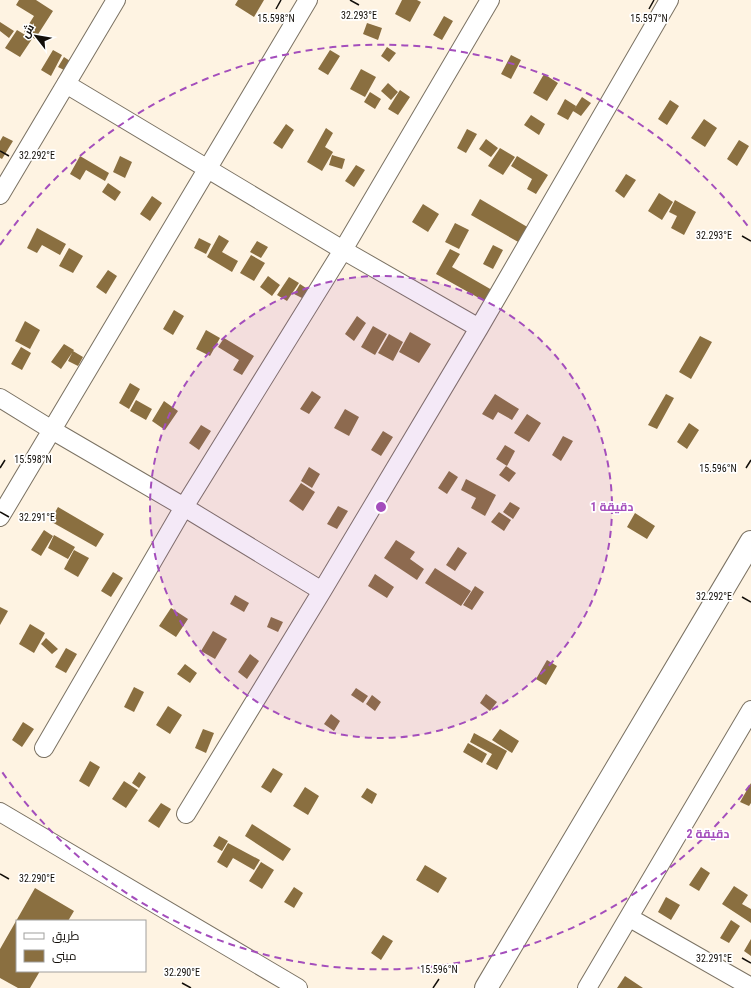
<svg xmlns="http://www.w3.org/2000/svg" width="751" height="988" font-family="'Roboto Condensed',Cairo,sans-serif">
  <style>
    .building { fill: #8a6f40 }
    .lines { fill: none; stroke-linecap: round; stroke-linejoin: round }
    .street-casing { stroke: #7b7263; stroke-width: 20 }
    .secondary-casing { stroke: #7b7263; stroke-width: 24 }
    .street { stroke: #fff; stroke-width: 18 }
    .secondary { stroke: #fff; stroke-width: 22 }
    .ticks { fill: none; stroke: #120e09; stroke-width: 1.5 }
    .ring { fill: none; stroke: #a44ebc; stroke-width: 2; stroke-dasharray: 7 5 }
    .ticks-label { font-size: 10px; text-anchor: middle; fill: #120e09; stroke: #fff; stroke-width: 3.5; stroke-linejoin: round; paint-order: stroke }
    .centre { fill: #a44ebc; stroke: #fff; stroke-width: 2 }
    .ring-label { font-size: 12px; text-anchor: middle; font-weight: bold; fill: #a44ebc; stroke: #fff; stroke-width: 3.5; stroke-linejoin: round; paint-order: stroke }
  </style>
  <rect width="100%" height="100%" fill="#fef3e2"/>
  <path class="building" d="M19,0H36L53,11L35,39L24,32L34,16L16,5Z
    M238,0H264L254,17L235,5Z
    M402,0H417L421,2L410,22L395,14Z
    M444,16L453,21L442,40L433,35Z
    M0,22L14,31L9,38L0,31Z
    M367,23L382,28L378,40L363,34Z
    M17,30L32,39L20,57L5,48Z
    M387,47L396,53L389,62L381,56Z
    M53,50L62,55L51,76L41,70Z
    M330,50L340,56L328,75L318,69Z
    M511,55L521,60L511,79L501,74Z
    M64,57L73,63L68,72L58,67Z
    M361,69L376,77L365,97L350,89Z
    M544,74L558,83L547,101L533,93Z
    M388,83L398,92L391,100L381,91Z
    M400,90L410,97L398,115L388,109Z
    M370,92L381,99L375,109L364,102Z
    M582,97L591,103L581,116L573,111Z
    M565,99L576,106L568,120L557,114Z
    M670,100L679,106L667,125L658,119Z
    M531,115L545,124L539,135L524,125Z
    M704,119L717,128L705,147L691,138Z
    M286,124L294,130L282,149L273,143Z
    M326,128L333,133L325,147L333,152L322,171L307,162Z
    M467,129L477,134L466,153L457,148Z
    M3,136L13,141L2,159L0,158V141Z
    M486,139L498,148L491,157L479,149Z
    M739,140L749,146L737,166L727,159Z
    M500,148L515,157L503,175L488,166Z
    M332,155L345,159L342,169L329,165Z
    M80,156L109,173L105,181L86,170L80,180L70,174Z
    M120,156L132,162L125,178L113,172Z
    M517,156L548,175L536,194L527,189L532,179L511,166Z
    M356,165L365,170L354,187L345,181Z
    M626,174L636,180L624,198L615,191Z
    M108,183L121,192L115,201L102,192Z
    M659,193L673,202L662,220L648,211Z
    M152,196L162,203L150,221L140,214Z
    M480,199L529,228L520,243L471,215Z
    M675,200L696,212L684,235L671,228L677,216L669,212Z
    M423,204L439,214L428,232L412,222Z
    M455,223L469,230L459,249L445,242Z
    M37,228L66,244L60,255L42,245L37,253L27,248Z
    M219,235L229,241L222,252L238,261L232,272L207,257Z
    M199,238L211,244L206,254L194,248Z
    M257,241L268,247L261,258L250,252Z
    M493,245L503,250L493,269L483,264Z
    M69,248L83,256L73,273L59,266Z
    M450,249L460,254L452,267L492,290L486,302L436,274Z
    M251,255L265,263L254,281L240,273Z
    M108,270L117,276L106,294L96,287Z
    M268,276L280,285L272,296L260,287Z
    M289,277L299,283L287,301L277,295Z
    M300,284L309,290L304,299L294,294Z
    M174,310L184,316L173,335L163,329Z
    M357,316L366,323L354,341L345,334Z
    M25,321L40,330L30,349L15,341Z
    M373,326L387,334L375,355L361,347Z
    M206,330L220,338L210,356L196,349Z
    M410,332L431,344L419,363L399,352Z
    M389,334L403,342L393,361L378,353Z
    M700,336L712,342L691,379L679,372Z
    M224,338L254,356L242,375L233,370L239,360L218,347Z
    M64,344L74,350L61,369L51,362Z
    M21,347L31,353L22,370L11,364Z
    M73,351L83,357L78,366L68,361Z
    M130,383L140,389L129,409L119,403Z
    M312,391L321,397L309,414L300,409Z
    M495,394L519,409L512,420L498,412L493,420L482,414Z
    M666,394L674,398L657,429L648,425Z
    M136,400L152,409L146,420L130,411Z
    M164,401L178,411L165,430L152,421Z
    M345,409L359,417L349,436L334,428Z
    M527,414L541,423L529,442L514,433Z
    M689,423L699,430L687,449L677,442Z
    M201,425L211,431L199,450L189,443Z
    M383,431L393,437L381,456L371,450Z
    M563,436L573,441L561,461L552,455Z
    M505,445L515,451L507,466L496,459Z
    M506,466L516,473L509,482L499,475Z
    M309,467L320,474L312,488L301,481Z
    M449,471L458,477L447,494L438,488Z
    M466,479L496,495L485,516L471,508L476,498L461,490Z
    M301,483L315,492L303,511L289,501Z
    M510,502L520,508L513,519L503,512Z
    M338,506L348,511L337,529L327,524Z
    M58,507L104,534L96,547L50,521Z
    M499,512L511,520L504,531L491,522Z
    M635,513L655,526L647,539L627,527Z
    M44,530L53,536L41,556L31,550Z
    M54,535L75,547L68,559L48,548Z
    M396,540L415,552L410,559L424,569L417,580L384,558Z
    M458,547L467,553L455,571L446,565Z
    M74,550L89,558L78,577L64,569Z
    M435,568L471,591L461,606L425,583Z
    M113,572L123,578L111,597L101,591Z
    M375,574L394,587L387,598L368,586Z
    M475,586L484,592L472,610L463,605Z
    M235,595L249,603L244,612L230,604Z
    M0,607L8,611L0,625Z
    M171,608L188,619L176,637L159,626Z
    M271,617L283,622L278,632L267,627Z
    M30,624L45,633L34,653L19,644Z
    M213,631L227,639L215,659L201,651Z
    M46,638L58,649L52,654L41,644Z
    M66,648L77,654L66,673L55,667Z
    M250,654L259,661L247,679L238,672Z
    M547,660L557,666L546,685L536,679Z
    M185,664L197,673L190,683L177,674Z
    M134,687L144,692L134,712L124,707Z
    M356,688L368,696L363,703L351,695Z
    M486,694L497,702L490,711L480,703Z
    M372,695L381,702L375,711L366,704Z
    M168,706L182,715L170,734L156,725Z
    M331,714L340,721L334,731L324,724Z
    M23,722L34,729L22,747L12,740Z
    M203,729L214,733L206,753L195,748Z
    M500,729L519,741L512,753L492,740Z
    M474,733L507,751L497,770L486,764L492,754L470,742Z
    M468,743L487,754L482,763L463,752Z
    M90,761L100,767L89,787L79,781Z
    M273,768L283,774L271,793L261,787Z
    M139,772L146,777L139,788L132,783Z
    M124,781L138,790L126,808L112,799Z
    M751,783V803L749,806L740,802Z
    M305,787L319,796L308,815L293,806Z
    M367,788L377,794L372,804L361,797Z
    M161,803L171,809L159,828L148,821Z
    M252,824L291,849L283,861L245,836Z
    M219,836L228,841L222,851L213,846Z
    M228,843L260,860L254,870L233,858L227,868L217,862Z
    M261,862L274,870L262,889L249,881Z
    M425,865L447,878L438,893L416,880Z
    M701,867L710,873L699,891L689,885Z
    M734,886L748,895L742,904L751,909V923L722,904Z
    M294,887L303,893L294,908L284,902Z
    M35,888L74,911L68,921H17V971H40L30,988H18L0,978V949Z
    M666,897L680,905L671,920L658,912Z
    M731,920L740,926L729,943L720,938Z
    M383,935L393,941L381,960L371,953Z
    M751,939V956L744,951Z
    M625,976L643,988H617Z"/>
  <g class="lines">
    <defs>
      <path id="street" d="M66,84L343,250L479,328
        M0,195L116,0
        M0,398L52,430L184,507L322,591
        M0,517L308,0
        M44,748L184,507L343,250L490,0
        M0,812L298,988
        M186,814L322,591L479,328L669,0
        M630,918L751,987
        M587,988L751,710"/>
      <path id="secondary" d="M486,988L751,542"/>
    </defs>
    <use href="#street" class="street-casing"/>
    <use href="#secondary" class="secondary-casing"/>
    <use href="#street" class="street"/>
    <use href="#secondary" class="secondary"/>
  </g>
  <path class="ticks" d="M350,0L359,5M276,9L281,0M649,9L654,0M0,151L9,156M742,236L751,241M0,468L5,460M746,468L751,460M0,512L9,517M742,597L751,602M0,874L9,879M742,958L751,963M182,983L191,988M433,988L439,979"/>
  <circle cx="381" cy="507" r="231" fill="#a44ebc" fill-opacity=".12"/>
  <g class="ring">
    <circle cx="381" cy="507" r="231"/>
    <path d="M750 785A462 462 0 0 1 0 769M0 245A462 462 0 0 1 750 229"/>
  </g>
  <g class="ticks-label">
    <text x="359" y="19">32.293°E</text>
    <text x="649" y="22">15.597°N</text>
    <text x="276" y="22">15.598°N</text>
    <text x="37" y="159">32.292°E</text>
    <text x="714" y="239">32.293°E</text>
    <text x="33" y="463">15.598°N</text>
    <text x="718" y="472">15.596°N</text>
    <text x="37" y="521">32.291°E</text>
    <text x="714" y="600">32.292°E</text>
    <text x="37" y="882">32.290°E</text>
    <text x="714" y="962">32.291°E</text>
    <text x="439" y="973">15.596°N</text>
    <text x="182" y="976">32.290°E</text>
  </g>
  <circle cx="381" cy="507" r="6" class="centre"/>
  <g class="ring-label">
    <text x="612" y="511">1 دقيقة</text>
    <text x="708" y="838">2 دقيقة</text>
  </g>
  <rect x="16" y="920" width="130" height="52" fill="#ffffff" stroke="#a09f9d"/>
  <rect x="24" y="933" width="20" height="6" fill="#ffffff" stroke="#a09f9d"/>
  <text x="52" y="940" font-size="12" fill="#120e09">طريق</text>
  <rect x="24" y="950" width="20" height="12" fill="#8a6f40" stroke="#a09f9d"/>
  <text x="52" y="960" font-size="12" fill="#120e09">مبنى</text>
  <g transform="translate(36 36) rotate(301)" stroke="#ffffff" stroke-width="3" paint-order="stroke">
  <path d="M0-3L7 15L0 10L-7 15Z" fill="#120e09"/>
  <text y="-6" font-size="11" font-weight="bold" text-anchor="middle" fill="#120e09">ش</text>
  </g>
</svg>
